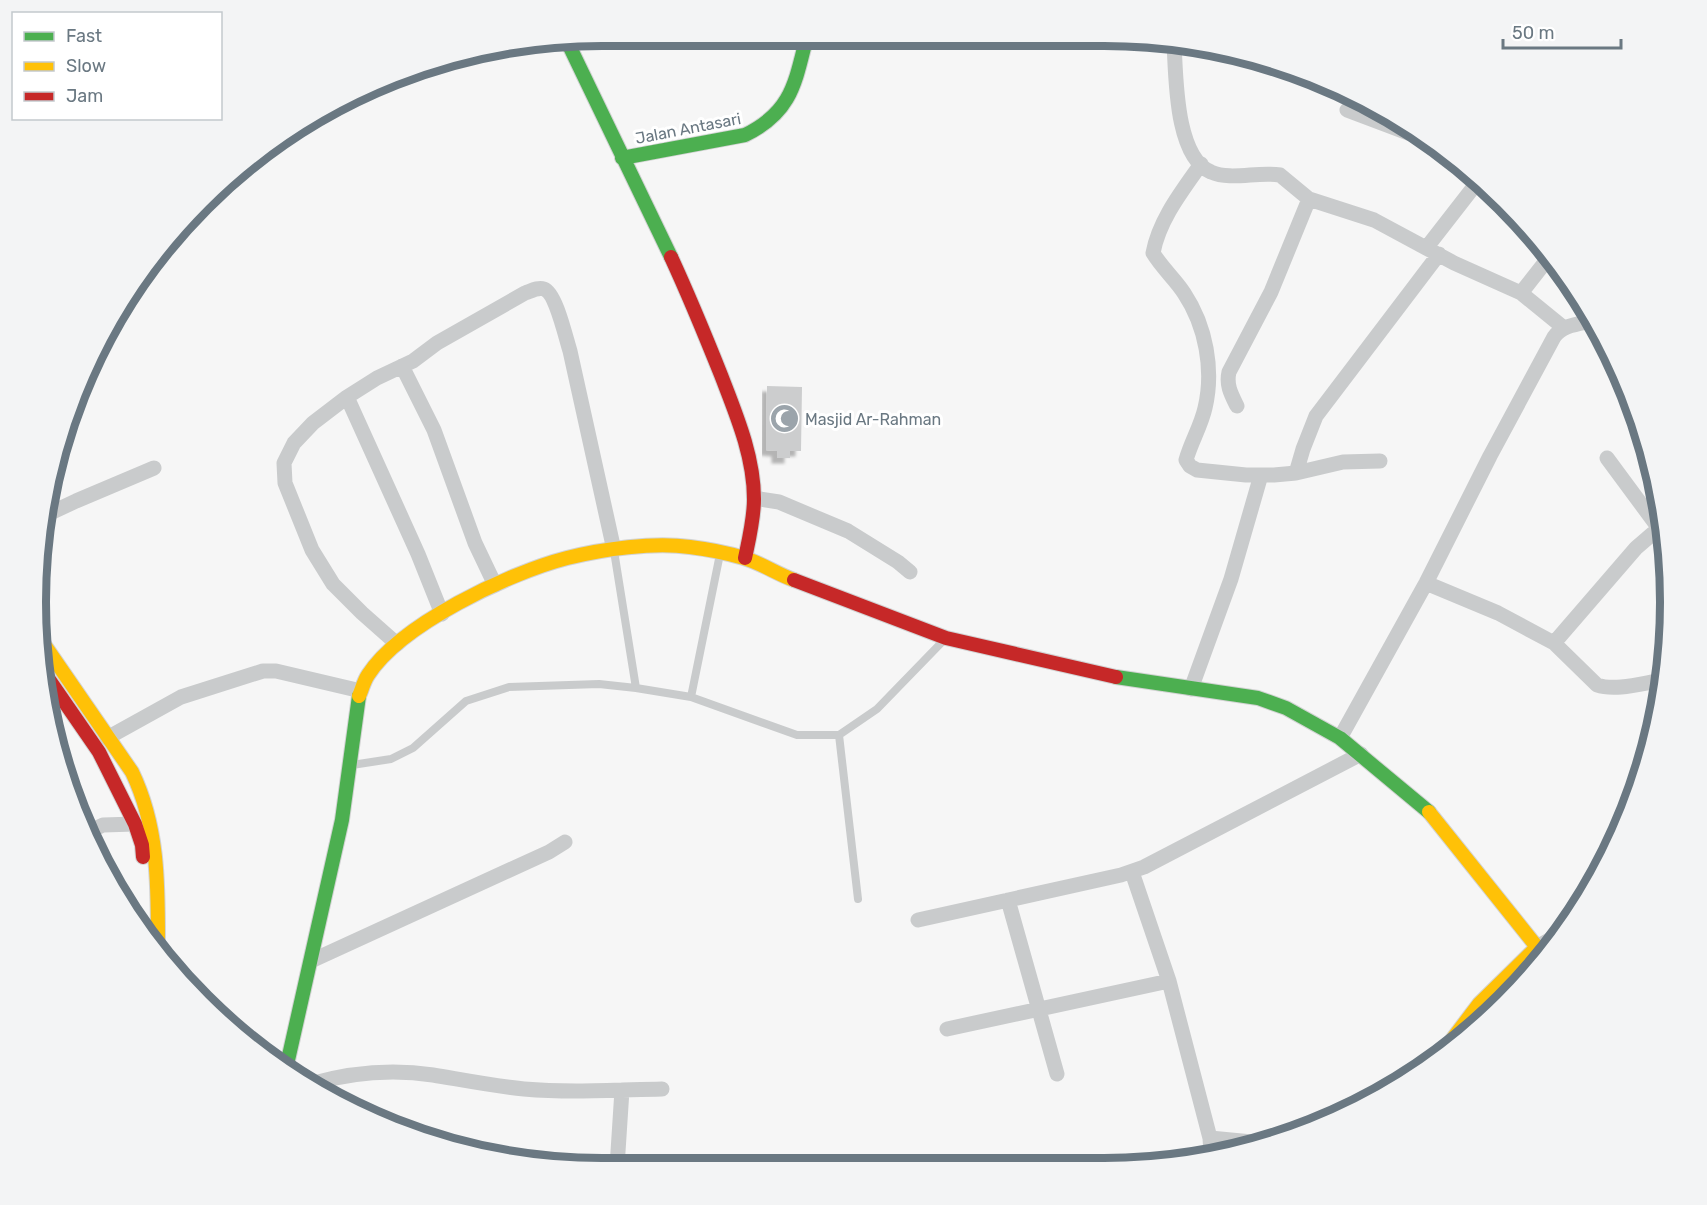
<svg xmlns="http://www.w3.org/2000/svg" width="1707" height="1205" font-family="Rubik,sans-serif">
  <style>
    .building { fill: #cccdce; filter: url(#shadow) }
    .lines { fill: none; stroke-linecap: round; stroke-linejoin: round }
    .fast-casing { stroke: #d2d3d3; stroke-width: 16 }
    .slow-casing { stroke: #d2d3d3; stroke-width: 16 }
    .jam-casing { stroke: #d2d3d3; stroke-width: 16 }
    .lane { stroke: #c9cbcc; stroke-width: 8 }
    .street { stroke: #c9cbcc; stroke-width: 15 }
    .fast { stroke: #4caf50; stroke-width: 14 }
    .slow { stroke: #ffc107; stroke-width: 14 }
    .jam { stroke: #c62828; stroke-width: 14 }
    .labels { text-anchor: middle; stroke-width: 6; stroke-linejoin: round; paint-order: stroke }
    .street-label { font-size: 16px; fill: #6a7882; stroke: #fff }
    .poi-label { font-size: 16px; fill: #6a7882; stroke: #fff; text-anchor: start }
    .rim { fill: none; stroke: #6a7882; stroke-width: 8 }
  </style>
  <defs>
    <filter id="shadow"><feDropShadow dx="-5.5" dy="5.5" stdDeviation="1.5" flood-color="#0004"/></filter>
  </defs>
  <rect width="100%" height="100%" fill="#f6f6f6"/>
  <path class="building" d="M767,386L802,387L801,451H790V458H777V451L766,450Z"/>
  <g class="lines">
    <defs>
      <path id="fast" d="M567,41L671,257
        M622,158L745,135C792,112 795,83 807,36
        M1116,677L1258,698L1286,708L1340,738L1429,812
        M286,1069L342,820L359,696"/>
      <path id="slow" d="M41,640L132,772C159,828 158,887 158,948
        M359,696C362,689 364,681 368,675C401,624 509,573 567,558C603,549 653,542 690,547C707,549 727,553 744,558C761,563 777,574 794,580
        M1429,812L1537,947L1479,1004L1442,1053"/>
      <path id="jam" d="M671,257C689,296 705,335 721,375C736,414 754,456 754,499C754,519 749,539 745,558
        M794,580L946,638L1116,677
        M41,668L99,752L135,824L142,845L143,857"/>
    </defs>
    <use href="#fast" class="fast-casing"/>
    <use href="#slow" class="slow-casing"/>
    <use href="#jam" class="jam-casing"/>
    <path class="lane" d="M614,551L636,688
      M691,697L720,554
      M839,735L858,899
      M352,765L391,759L413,748L466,701L509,687L599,684L636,688L691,697L797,735H839L877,709L944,640"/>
    <path class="street" d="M1174,43C1176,76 1175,157 1211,172C1231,181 1258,171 1280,175L1309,199
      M1347,110L1416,136
      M1201,164C1182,191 1159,220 1153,253C1162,268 1175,279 1184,293C1206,326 1214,370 1205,408C1201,426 1191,442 1186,460L1190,466L1197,470L1246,475H1274L1296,473L1343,462L1380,461
      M1427,247L1476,184
      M1521,293L1550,256
      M402,366L434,430L475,543L495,585
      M347,397L418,554L442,614
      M1237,406C1231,394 1226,385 1229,372L1271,292L1309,199L1374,220L1454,263L1521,293L1564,328
      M1607,458L1658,527
      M1296,473L1303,449L1316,416L1439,254
      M754,498L779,502L848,531L898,562L910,572
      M44,516L76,501L154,468
      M1426,583L1498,613L1554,643L1597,685C1614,691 1640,684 1658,681
      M1554,643L1636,548L1665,523
      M397,644L362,613L333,584L312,550L285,483L284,463L294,443L313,423L347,397L377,378L413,361L437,343L525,293C531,291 538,287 544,289C556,293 566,339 570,351L614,550
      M1191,689L1231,579L1261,475
      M107,738L181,697L263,671H276L361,691
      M1340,738L1426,583L1490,456L1554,337C1563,324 1580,324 1596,320
      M88,832L103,825L135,824
      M1132,872L1169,981L1210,1138L1211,1154
      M1008,900L1057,1074
      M918,920L1121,875L1144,867L1361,754
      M1537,947L1563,932
      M311,961L549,852L565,842
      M947,1029L1169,981
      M310,1084C349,1073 393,1069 433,1075C463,1080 493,1086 524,1089C570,1093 616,1090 662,1089
      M1210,1138L1252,1142
      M617,1167L622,1090"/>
    <use href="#fast" class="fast"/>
    <use href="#slow" class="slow"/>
    <use href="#jam" class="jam"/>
  </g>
  <defs>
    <symbol id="mosque-disc" viewBox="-11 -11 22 22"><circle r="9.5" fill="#9ba4ab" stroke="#fff"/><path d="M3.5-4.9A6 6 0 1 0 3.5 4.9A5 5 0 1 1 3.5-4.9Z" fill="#fff"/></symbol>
  </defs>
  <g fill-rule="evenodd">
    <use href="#mosque-disc" x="768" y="402" width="33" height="33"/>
  </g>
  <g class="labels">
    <g class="street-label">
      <text transform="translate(688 128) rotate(-11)" y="6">Jalan Antasari</text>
    </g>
    <g class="poi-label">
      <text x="805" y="425">Masjid Ar-Rahman</text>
    </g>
  </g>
  <path d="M0 0H1707V1205H0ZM602 46H1104A556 556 0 0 1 1660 602V602A556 556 0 0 1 1104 1158H602A556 556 0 0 1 46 602V602A556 556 0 0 1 602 46Z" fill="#f3f4f5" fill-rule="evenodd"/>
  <path class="rim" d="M602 46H1104A556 556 0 0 1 1660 602V602A556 556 0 0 1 1104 1158H602A556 556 0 0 1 46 602V602A556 556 0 0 1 602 46Z"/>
  <rect x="12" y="12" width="210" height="108" fill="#ffffff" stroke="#c3c9cd" stroke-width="1.5"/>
  <rect x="24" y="32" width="30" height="9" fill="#4caf50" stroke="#c3c9cd" stroke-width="1.5"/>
  <text x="66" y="42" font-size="18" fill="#6a7882">Fast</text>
  <rect x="24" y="62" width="30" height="9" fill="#ffc107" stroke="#c3c9cd" stroke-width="1.5"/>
  <text x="66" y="72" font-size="18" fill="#6a7882">Slow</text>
  <rect x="24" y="92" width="30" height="9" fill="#c62828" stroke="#c3c9cd" stroke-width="1.5"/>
  <text x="66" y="102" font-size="18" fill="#6a7882">Jam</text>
  <path d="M1503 39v9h118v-9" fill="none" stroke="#6a7882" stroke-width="3"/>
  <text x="1512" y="39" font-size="18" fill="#6a7882" stroke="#ffffff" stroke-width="4.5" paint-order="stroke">50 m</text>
</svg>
